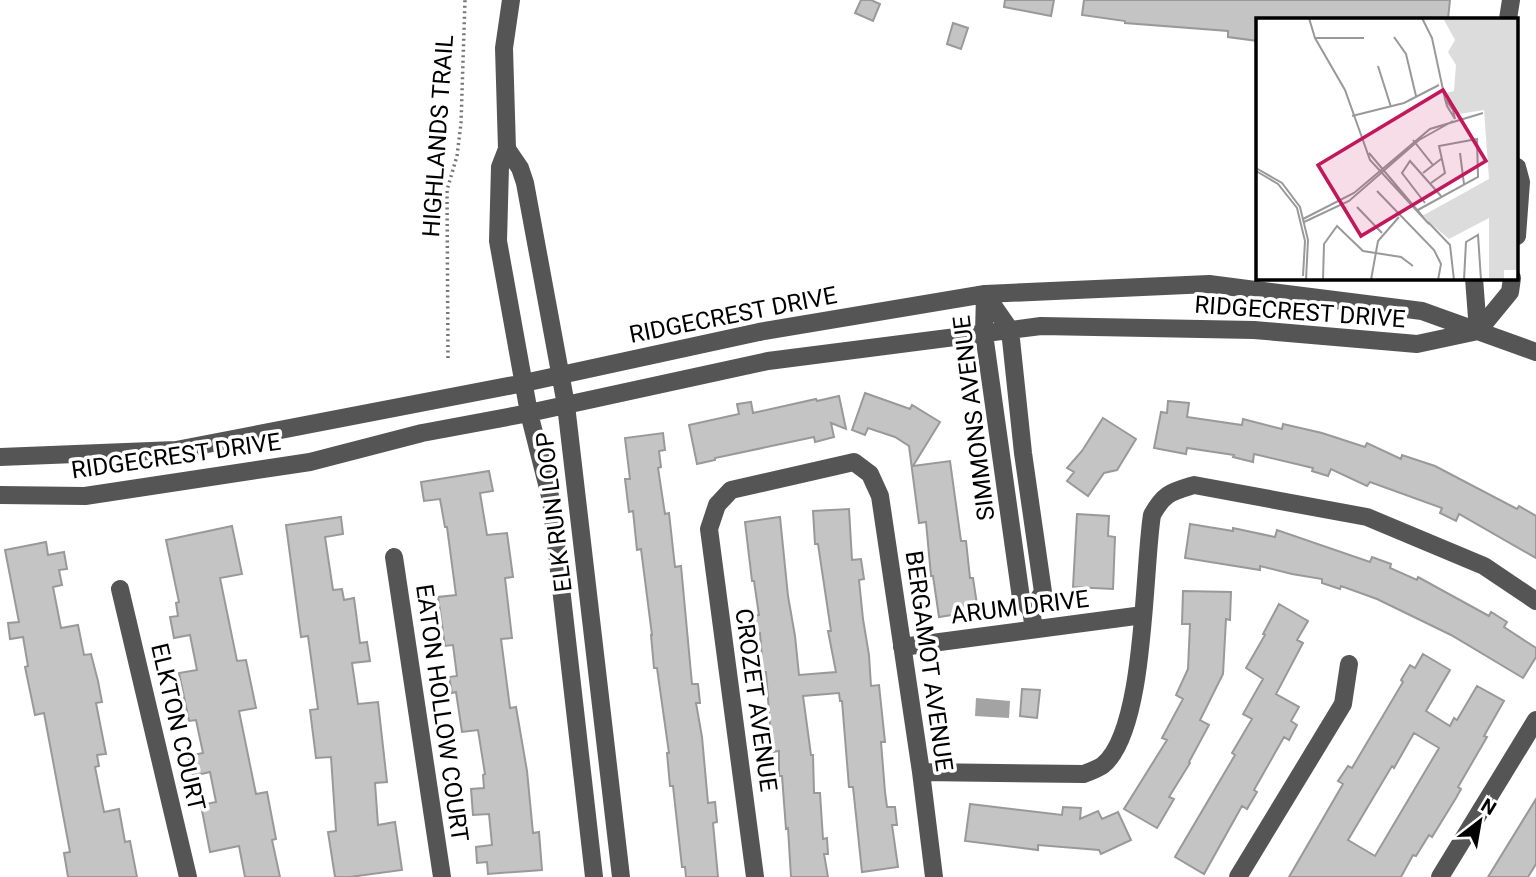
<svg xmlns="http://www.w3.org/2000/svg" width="1536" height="877" font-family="Roboto,sans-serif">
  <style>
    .water { fill: #a3a3a3 }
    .building { fill: #c4c4c4; stroke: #999; stroke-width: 2; fill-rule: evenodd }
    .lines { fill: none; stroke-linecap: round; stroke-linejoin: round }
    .path { stroke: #777; stroke-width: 3.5; stroke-dasharray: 2 3.5; stroke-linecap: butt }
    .minor { stroke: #555; stroke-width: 18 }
    .labels { text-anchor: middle; stroke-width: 7; stroke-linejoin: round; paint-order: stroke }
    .street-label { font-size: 24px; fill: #000; stroke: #fff }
    .inset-road { fill: none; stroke: #999; stroke-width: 2 }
    .view { fill: #c2185b; fill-opacity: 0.15; stroke: #c2185b; stroke-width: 3.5 }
    .inset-edge { fill: none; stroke: #000; stroke-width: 3.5 }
  </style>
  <rect width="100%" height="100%" fill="#fff"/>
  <path class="water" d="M976,698L1010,701L1009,718L975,716Z"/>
  <path class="building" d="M861,0H871L880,4L873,21L855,13Z
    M1005,0H1054L1051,16L1004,7Z
    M1084,0H1450L1448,19H1258V41L1228,37V31L1125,23V21L1082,15Z
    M953,23L968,28L961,49L947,44Z
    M865,393L910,409L912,405L940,422L913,466L950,461L961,541H966L970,578H973L978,611L939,617L933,576H931L926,522L919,523L909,446L895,437L868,428L865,435L852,430Z
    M839,396L846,429L831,423L834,437L815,442L814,437L715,458V460L697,464L689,425L739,414L737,404L751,402L753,413L816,399L817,401Z
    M1168,401L1189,403L1187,417L1242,425L1243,419L1282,429L1283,424L1322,433L1365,447L1367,443L1401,459L1402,455L1435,466L1517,509L1519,506L1536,516V558L1459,514L1456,521L1440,513L1442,508L1370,482L1367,486L1331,469L1328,476L1312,471L1313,468L1254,454L1253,462L1233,457L1234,455L1187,448L1186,454L1154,448L1161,412L1167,413Z
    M1103,418L1136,439L1117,470L1104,473L1088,496L1067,481L1074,472L1067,468L1082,451Z
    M663,433L665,450L659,451L661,467L658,468L665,514L669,513L675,567L681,566L692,684H698L700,703H696L702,737L708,803L715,802L717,822L713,823L718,877H686L685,867H682L673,786H670L667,753H669L657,668H654L651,635H652L641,549L637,550L633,511L629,512L625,479H630L625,438Z
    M489,471L493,491L480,493L487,535L507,533L513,577L505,578L512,638L501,639L510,708L516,707L527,771L533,833L539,832L542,870L488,874L487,862L477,863L476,847L492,845L489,814L473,815L471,789L484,788L483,775L485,774L478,730L462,732L456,692L452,693L449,677L457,676L453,645L445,646L438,597L456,595L447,527H445L440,499L424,501L421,482Z
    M849,509L852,560L861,559L864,579L859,580L863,619L869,655L871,686L879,685L885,742H881L885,792L887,807H895L897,825H892L898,867L862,872L853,787H849L842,701H840L839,693L803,696L811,755H813L814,793H820L823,839L827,838L828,854H824L828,877H791L788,828L786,829L782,776H779V751L772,752L766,672H763L760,633L755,634L753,616L759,615L754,581H752L745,522L780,517L788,596L795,636L799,675L836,672L828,631H831L818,544H815L813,511Z
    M1077,514L1109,516L1108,536L1115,537L1113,589L1073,587Z
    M341,517L343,534L325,537L333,590L342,589L344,600L354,598L360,643L367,642L370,661L352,663L358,704L378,702L387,782L375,783L378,825L395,822L402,870L350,877H335L328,832L336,831L331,757L316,758L310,710L318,709L308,636L301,637L286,525Z
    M1190,524L1233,531V528L1275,537L1277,530L1370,562L1372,557L1391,564L1390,568L1417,580L1418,577L1489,616L1491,612L1507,622L1504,627L1536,648V657L1523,678L1451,635L1377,599L1341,586L1340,589L1322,583V579L1292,574L1260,566V570L1185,558Z
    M232,526L242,574L220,578L237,661L246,660L256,708L239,711L256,794L267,792L276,839L272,840L280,877H245L239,846L210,852L201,805L216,802L210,772L193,776L188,756L203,753L196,720L189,721L179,673L197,670L190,635L174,638L170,617L178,616L176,603L179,602L166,540Z
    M46,542L48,555L64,552L67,569L59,570L62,585L53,587L61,628L78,625L84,655L91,654L98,681L102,702L96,703L106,754L97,755L99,766L95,767L104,812L119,809L125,842L130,841L137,877H68L64,853L70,852L44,713L35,715L25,667L28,666L23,637L10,639L8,623L19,622L5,550Z
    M1183,591L1231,592L1230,620L1226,619L1223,674L1200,720L1209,725L1189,762L1190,763L1169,797L1174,799L1157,828L1124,809L1167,740L1162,738L1183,699L1176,695L1188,669L1190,624H1182Z
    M1279,604L1308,621L1297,640L1303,643L1276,694L1299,707L1291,721L1297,725L1289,740L1284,737L1254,790L1257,792L1247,809L1242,806L1204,874L1175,857L1235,755L1232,753L1252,719L1243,714L1263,679L1246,668L1265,635L1263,634Z
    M1423,654L1450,670L1426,711L1450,726L1454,718L1457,720L1477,686L1504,701L1484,736L1487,737L1458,787L1461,789L1456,798L1432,837L1429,835L1416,856L1413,855L1401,877H1289L1343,784L1338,781L1348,766L1352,768L1403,682L1401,680L1410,665L1415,668ZM1414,733L1439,748L1375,856L1348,840L1392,766L1394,768Z
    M1022,689L1040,690L1037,718L1020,716Z
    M1536,799V864L1528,877H1488Z
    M970,804L1062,815L1063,807L1081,808L1080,819L1098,811L1102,819L1118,812L1131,840L1101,854L1099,850L1038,845V850L965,841Z"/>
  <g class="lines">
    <path class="path" d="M448,358L447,190L457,156L461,123L465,0"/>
    <path class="minor" d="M511,0L504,48L507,149L500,167L498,241L529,413L551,500L594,877
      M1508,19L1511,0
      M507,149L520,168L525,183L566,405L621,877
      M1517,167L1521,182L1517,236
      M1474,278L1478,331
      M1478,331L1510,292L1512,278
      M0,457L176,450L524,383L759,332L985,294L1209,284L1422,311L1536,352
      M0,495L85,496L310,462L422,433L529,413L768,361L1041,326L1254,330L1417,344L1478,331
      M394,557L442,877
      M120,589L188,877
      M1031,610L1043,592L1023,453L1010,330L985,294L984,334L1021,598L1031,610L1034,629
      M902,647L1143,615
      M921,772L1084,774C1090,771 1098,769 1103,765C1146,730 1143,571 1152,515C1164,493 1171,492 1194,485L1367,517L1484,566L1536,601
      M755,877L709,529L717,505L731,490L854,462L870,474L880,496L921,772L934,877
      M1238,877L1343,704L1349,664
      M1440,877L1536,720"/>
  </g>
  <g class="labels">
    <g class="street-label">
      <text transform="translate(438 136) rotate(-86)" y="8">HIGHLANDS TRAIL</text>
      <text transform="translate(1300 312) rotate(4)" y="8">RIDGECREST DRIVE</text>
      <text transform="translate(733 315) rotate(-11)" y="8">RIDGECREST DRIVE</text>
      <text transform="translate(974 418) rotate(-97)" y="8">SIMMONS AVENUE</text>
      <text transform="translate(176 456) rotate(-8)" y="8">RIDGECREST DRIVE</text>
      <text transform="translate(554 512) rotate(-97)" y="8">ELK RUN LOOP</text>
      <text transform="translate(1020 607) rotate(-7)" y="8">ARUM DRIVE</text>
      <text transform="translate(929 661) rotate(82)" y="8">BERGAMOT AVENUE</text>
      <text transform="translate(756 700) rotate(82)" y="8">CROZET AVENUE</text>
      <text transform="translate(442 713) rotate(82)" y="8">EATON HOLLOW COURT</text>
      <text transform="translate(178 727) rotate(77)" y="8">ELKTON COURT</text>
    </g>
  </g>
  <g transform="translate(1256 18)">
    <rect width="262" height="262" fill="#fff"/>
    <path d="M187,0H262V252H248V262H233V200L193,221L166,198L233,161L228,92L203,96L190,75L198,73L200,47L192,34L199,22Z" fill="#dcdcdc"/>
    <path class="inset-road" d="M53,0L59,20L89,72L114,142L173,206M166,0L176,20L189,81M138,19L150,36L160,78M59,20H108M122,48L135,89M189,81L197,92L199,101L191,88ZM96,98L148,85L183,67M113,135L167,199M204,135L208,166M176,146L157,122L177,147M0,150L26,165L44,189L52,222L50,262M0,153L22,166L41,190L49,223L47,258M167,155L185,141M121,173L178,232L185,246L182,262M169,185L146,155L154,143L185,178M101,189L126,215M160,193L222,159L221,121L183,128L189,155L175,165M47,201L98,175L174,111L227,95M48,204L93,183L163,122L197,103M172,204L194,227L198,262M67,262L68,226L81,208L107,233L145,239L157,248M115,262L122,223L143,199M208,262L210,224L222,217L225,262"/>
    <path class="view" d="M187,72L230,143L105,218L62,147Z"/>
    <rect width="262" height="262" class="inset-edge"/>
  </g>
  <g transform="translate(1480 821) rotate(31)" stroke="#ffffff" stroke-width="5" paint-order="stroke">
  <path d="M0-5L12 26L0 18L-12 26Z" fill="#000000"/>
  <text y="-10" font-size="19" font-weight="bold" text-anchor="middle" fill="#000000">N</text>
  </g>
</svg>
